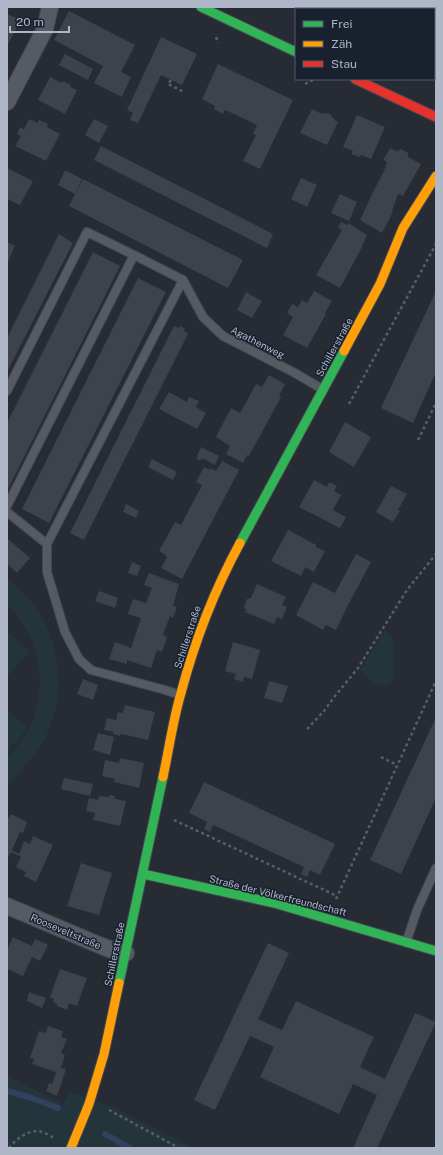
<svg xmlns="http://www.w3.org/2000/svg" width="443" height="1155" font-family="'Public Sans',sans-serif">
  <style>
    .green { fill: #23353a }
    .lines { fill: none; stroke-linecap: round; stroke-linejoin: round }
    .stream { stroke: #32415e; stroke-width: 6 }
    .building { fill: #3e424a }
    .lane-casing { stroke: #44474f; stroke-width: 10 }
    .street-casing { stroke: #44474f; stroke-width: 18 }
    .fast-casing { stroke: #44474f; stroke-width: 11 }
    .slow-casing { stroke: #44474f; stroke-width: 11 }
    .jam-casing { stroke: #44474f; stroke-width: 11 }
    .path { stroke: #585e65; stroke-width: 2.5; stroke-dasharray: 3 3; stroke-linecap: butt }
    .lane { stroke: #565a62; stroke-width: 8 }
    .street { stroke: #565a62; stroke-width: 16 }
    .fast { stroke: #30b455; stroke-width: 9 }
    .slow { stroke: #ff9f0a; stroke-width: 9 }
    .jam { stroke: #e5322d; stroke-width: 9 }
    .labels { text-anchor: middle; stroke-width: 3; stroke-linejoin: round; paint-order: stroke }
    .street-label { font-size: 10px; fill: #aeb6c7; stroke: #19212f }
  </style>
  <rect width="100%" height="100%" fill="#262b34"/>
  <path class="green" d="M7,580C57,612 72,685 46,736C37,755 21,771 7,787V758C15,749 23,740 29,729C49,688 40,635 7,605Z
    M385,630L392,635L394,641L393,677L390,684C373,685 372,682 360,670Z
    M7,632L30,651L7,677Z
    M7,710L28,728L7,752Z
    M7,1075L63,1104L70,1091L113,1107L194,1148H9L7,1147Z"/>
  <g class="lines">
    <path class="stream" d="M7,1091L32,1098L58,1108
      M105,1134L130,1148"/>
  </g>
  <path class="building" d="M374,7L436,8V71L434,70V9H373Z
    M69,11L135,45L121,72L131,77L122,97L94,83L103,66L54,40Z
    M7,14L19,19L20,21L7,46Z
    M161,37L197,54L182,85L161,75L138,123L130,120L133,113L127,110Z
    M65,54L93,69L88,80L59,65Z
    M218,64L293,100L260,169L243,161L256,135L253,134L257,125L225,110L223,114L214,109L215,106L202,99Z
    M50,77L62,83L63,81L71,85L70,87L77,90L65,114L38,100Z
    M312,109L322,114L324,113L330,114L335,120L338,122L327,145L300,133Z
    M357,115L385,127L371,159L361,155L360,157L351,154L353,151L343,147Z
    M29,119L38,123L39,120L48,124L47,127L60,134L46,161L15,146L21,136L17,134L20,127L24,129Z
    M94,119L108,126L99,143L85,135Z
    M101,146L273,234L267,248L94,160Z
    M390,148L397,151L401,149L408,153V157L421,164L403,196L398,194L392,211L393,212L382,233L360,220L374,190L384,171L387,162L383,160Z
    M7,168L33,181L20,205L7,199Z
    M65,170L82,179L75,194L58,185Z
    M301,178L317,185L307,207L291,199Z
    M83,179L243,260L228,288L69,206Z
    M340,194L357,202L349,221L331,213Z
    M341,222L347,225L348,223L367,235L360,251L340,288L316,275L342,230L338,228Z
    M59,234L73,243L7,372V338Z
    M7,242L15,246L7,264Z
    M93,252L120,266L7,491V423Z
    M138,278L166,292L49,523L22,509Z
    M314,291L332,301L325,313L326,314L307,348L283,335L293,317L287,313L292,304L298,307L302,300L307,303Z
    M436,291V372L413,423L381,408Z
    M246,292L262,301L252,318L237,310Z
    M174,326L179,328L180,326L185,329L184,331L188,334L84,540L70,533Z
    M269,375L285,384L279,396L281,397L249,456L247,455L243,463L226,454L230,446L216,437L231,408L240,413L256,384L262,387Z
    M169,392L187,402L189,397L199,401L196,407L206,413L197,429L159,409Z
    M345,422L371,437L354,467L329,452Z
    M201,447L219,456L215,465L202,458L200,461L196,458Z
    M152,459L177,472L173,480L148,467Z
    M222,461L239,470L182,579L161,568L167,557L165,556L166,555L159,551L175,522L181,525L202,485L196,482L204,467L210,470V468L216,471Z
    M314,480L327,487L329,482L337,486L334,491L341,495L333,510L346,517L340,528L299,507Z
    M391,486L407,494L398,510L400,511L393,522L376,512Z
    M126,504L139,511L136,518L123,512Z
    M288,530L316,545V547L325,551L314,572L305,567L301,576L271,561Z
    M7,538L30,558L17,573L7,564Z
    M356,554L371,562L345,611L336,630L326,625L323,630L296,615L313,582L335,593Z
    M132,562L141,566L137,576L128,573Z
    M149,573L179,584L173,606L177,607L173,618L170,616L163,635L167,637L162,652L157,650L151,668L127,660V664L109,659L115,642L131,648L141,618L128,614L133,599L146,603L152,588L144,585Z
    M257,584L286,597L282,605L287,607L282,619L277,617L274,624L245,612L246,610L244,607L247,599L251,598Z
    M99,591L118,598L115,608L95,601Z
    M233,642L260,650L252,679L244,677L243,682L234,679L236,674L225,671Z
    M83,679L98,685L93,700L77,694Z
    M269,681L288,686L282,703L264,698Z
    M125,705L155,712L148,740L121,734L120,736L113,734V732L104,730L107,718L116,720L118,712L123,713Z
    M436,717V798L401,874L370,860Z
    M98,733L114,737L110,755L93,750Z
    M120,758L144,763L139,788L114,782L115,779L102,776L105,760L119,763Z
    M64,778L93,784L90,796L61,789Z
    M204,782L335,844L320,875L310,870L307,877L301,874L304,867L213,825L210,832L204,829L207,822L189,813Z
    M109,795L115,796V799L126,801L120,826L93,820L95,813L86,811L89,798L98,800L99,796L109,797Z
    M11,814L27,822L23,833L20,832L12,850L19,854L24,841L30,844L33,836L53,845L36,882L24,876L26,872L16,867L21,857L11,852L7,860V820Z
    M81,863L112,873L99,915L67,906Z
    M13,937L32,946L35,939L48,945L40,961L32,957L23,976L7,969V950Z
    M268,943L289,953L258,1019L282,1030L296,1001L374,1037L360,1067L385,1079L415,1013L436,1022L377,1148H353L377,1095L353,1084L339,1114L260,1077L274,1047L250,1036L215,1110L194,1100Z
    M60,969L87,978L77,1006L69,1003L67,1010L57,1006V1004L53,1002L54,999L50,997Z
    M29,992L46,998L42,1008L27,1001Z
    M48,1026L63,1031L61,1037L67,1039L61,1053L65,1055L61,1068L66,1069L57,1096L46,1091L49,1083L52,1084L56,1072L32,1064L34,1059L30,1058L39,1031L46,1033Z"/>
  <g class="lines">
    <defs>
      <path id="lane" d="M183,280L203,317L223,336L295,373L322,389
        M7,391L87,232L134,255
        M7,506L134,255L183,280
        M7,512L47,544V572L65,632L79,659L91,670L165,690L180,695
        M47,544L183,280
        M407,940L417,910L436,868"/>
      <path id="street" d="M7,102L45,29L50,7
        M7,906L99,945L112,950L126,953"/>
      <path id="fast" d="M201,7L296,52
        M240,543L344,351
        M143,874L274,903L436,951
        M119,983L163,777"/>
      <path id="slow" d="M344,351L380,284L403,228L436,176
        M163,777C169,749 173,720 181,693C195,640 214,591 240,543
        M71,1148L89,1104L104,1054L119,983"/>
      <path id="jam" d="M355,79L436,117"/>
    </defs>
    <use href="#lane" class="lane-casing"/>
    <use href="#street" class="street-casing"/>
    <use href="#fast" class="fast-casing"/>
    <use href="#slow" class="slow-casing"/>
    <use href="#jam" class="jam-casing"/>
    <path class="path" d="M216,37L218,43
      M171,80L168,84L184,92
      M305,84L315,79
      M349,404L436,244
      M418,440L436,403
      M307,729L324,711L335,696L358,668L407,590L436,554
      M381,757L397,765
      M174,820L337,896
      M336,899L436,681
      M109,1110L179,1148
      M9,1148C16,1139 30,1128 42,1132C46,1133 50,1136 54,1138"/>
    <use href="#lane" class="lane"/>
    <use href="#street" class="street"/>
    <use href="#fast" class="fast"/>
    <use href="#slow" class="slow"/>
    <use href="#jam" class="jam"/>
  </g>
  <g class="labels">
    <g class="street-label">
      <text transform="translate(258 342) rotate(27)" y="4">Agathenweg</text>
      <text transform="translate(334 347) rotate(-61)" y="4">Schillerstraße</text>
      <text transform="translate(187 637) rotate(-72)" y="4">Schillerstraße</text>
      <text transform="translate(278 895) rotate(14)" y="4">Straße der Völkerfreundschaft</text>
      <text transform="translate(66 931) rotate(23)" y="4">Rooseveltstraße</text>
      <text transform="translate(114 954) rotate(-78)" y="4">Schillerstraße</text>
    </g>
  </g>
  <rect width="443" height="1155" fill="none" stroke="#aeb6c7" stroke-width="16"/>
  <rect x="295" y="8" width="140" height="72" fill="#19212f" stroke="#555d6c"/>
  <rect x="303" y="21" width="20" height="6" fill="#30b455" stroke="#555d6c"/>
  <text x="331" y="28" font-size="12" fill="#aeb6c7">Frei</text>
  <rect x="303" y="41" width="20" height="6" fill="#ff9f0a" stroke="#555d6c"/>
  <text x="331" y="48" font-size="12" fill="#aeb6c7">Zäh</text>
  <rect x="303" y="61" width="20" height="6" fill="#e5322d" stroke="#555d6c"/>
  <text x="331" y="68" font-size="12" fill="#aeb6c7">Stau</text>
  <path d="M10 26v6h59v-6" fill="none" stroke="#aeb6c7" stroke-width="2"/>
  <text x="16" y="26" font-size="12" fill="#aeb6c7" stroke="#19212f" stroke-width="3" paint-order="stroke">20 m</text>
</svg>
